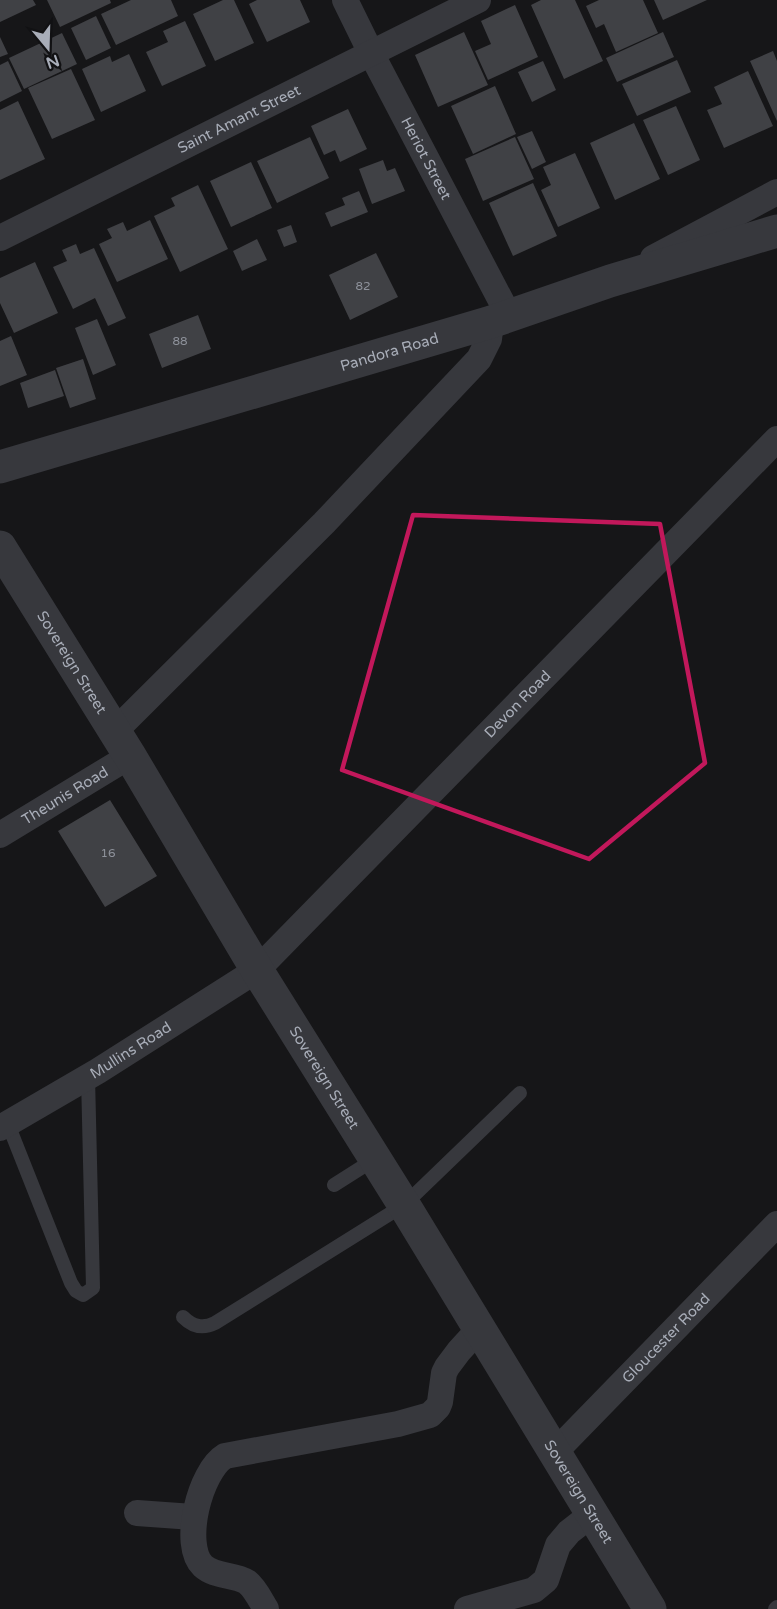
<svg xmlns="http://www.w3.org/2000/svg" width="777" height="1609" font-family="'Varela Round',sans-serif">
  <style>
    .building { fill: #404145 }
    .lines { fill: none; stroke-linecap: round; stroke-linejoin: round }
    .service { stroke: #37383d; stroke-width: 14 }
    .minor { stroke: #37383d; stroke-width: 26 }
    .tertiary { stroke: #37383d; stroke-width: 33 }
    .marked { fill: none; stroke: #c2185b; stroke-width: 4.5; stroke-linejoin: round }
    .labels { text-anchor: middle; stroke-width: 5; stroke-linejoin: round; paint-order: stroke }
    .number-label { font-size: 12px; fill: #8e929b }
    .street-label { font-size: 15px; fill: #a8adb8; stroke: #111113 }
  </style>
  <rect width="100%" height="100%" fill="#161618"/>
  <path class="building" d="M0,0H33L36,5L0,22Z
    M47,0H110L111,3L60,27Z
    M131,0H171L178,16L116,45L101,14Z
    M223,0H234L254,43L215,61L193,14Z
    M257,0H300L310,22L267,42L249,4Z
    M541,0H575L603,61L564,79L531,5Z
    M599,0H643L658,33L616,52L604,24L596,28L586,6Z
    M654,0H707L663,20Z
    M515,5L538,57L488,80L475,51L491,44L481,21Z
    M96,16L111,48L86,60L71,28Z
    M185,21L206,66L162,86L146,52L168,42L163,31Z
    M464,32L488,85L438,107L415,55Z
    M663,32L674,57L617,82L606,58Z
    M62,33L77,64L24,89L9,58Z
    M0,37L8,54L0,57Z
    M773,51L777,61V121L750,61Z
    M129,54L146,91L101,112L82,69L110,56L112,62Z
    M677,60L691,92L637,116L622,84Z
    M8,61L22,91L0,102V65Z
    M543,61L556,90L532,102L518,72Z
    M71,69L95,120L52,139L28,88Z
    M748,71L773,126L724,148L707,110L722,104L714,87Z
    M495,86L516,134L473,154L451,106Z
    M18,101L45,159L0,180V110Z
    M676,106L700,160L668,175L643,120Z
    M348,109L367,149L340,162L335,150L324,155L311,126Z
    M634,123L660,179L615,200L590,143Z
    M532,131L546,162L532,169L517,137Z
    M310,137L329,178L277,203L257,161Z
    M515,137L534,179L483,201L465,159Z
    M575,153L600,208L558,227L541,190L551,185L543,167Z
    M383,160L387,171L395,168L405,191L372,204L359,169Z
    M251,162L272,208L231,227L210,181Z
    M533,183L557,236L513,256L489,203Z
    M198,185L228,249L180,272L154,216L175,206L171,198Z
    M359,191L368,212L331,227L325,213L345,205L342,198Z
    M150,220L168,259L117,282L99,244L112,238L107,229L123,222L127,231Z
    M291,225L297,242L284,247L277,230Z
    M257,239L267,260L242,271L233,251Z
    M76,244L80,254L94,248L126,318L108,326L95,298L73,309L53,267L67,261L62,250Z
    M376,253L398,297L350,320L329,275Z
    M35,262L58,313L14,333L0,303V278Z
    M198,315L211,349L162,368L149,334Z
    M97,319L116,365L93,375L75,328Z
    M11,336L27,375L0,386V341Z
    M83,359L96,399L70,408L56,368Z
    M55,370L64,396L28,408L20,383Z
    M110,800L157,876L105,907L58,831Z"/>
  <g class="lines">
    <path class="service" d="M8,1124L71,1283L76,1291L83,1295L93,1288L88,1077
      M334,1185L375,1159
      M183,1317C193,1327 203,1329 215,1323L404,1205L520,1093
      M775,1609L777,1607"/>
    <g class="minor">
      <path id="s1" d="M345,0L371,53L509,316"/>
      <path id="s2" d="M0,238L478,0"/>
      <path d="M653,258L777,192"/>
      <path d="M114,732L324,523L479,359L489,339L491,322"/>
      <path id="s3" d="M0,835L130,756"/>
      <path id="s4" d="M0,1128L98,1071L257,970L777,439"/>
      <path id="s5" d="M555,1452L777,1224"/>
      <path d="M137,1513L193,1517"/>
      <path d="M266,1609C261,1601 255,1588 247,1582C234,1574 215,1577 203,1566C181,1545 200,1471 225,1456L398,1424L430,1415L438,1407L440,1402L444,1373L447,1367L459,1351L480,1328"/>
      <path d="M467,1609L534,1590L546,1580L558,1545L569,1532L592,1514"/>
    </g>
    <g class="tertiary">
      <path id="s6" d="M0,467L491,322L610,281L777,231"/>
      <path id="s7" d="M0,547L130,756L257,970L404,1205L650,1609"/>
    </g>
  </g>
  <path class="marked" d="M413,515L660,524L705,763L589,859L342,770Z"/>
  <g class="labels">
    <g class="number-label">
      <text x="363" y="290">82</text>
      <text x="180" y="345">88</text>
      <text x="108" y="857">16</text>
    </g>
    <g class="street-label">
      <text dy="5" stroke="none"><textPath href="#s2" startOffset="267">Saint Amant Street</textPath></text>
      <text dy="5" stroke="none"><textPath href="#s1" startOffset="178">Heriot Street</textPath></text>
      <text dy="5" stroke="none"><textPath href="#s6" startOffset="406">Pandora Road</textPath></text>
      <text dy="5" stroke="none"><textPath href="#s7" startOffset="136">Sovereign Street</textPath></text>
      <text dy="5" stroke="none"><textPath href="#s4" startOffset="674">Devon Road</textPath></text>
      <text dy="5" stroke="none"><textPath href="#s3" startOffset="76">Theunis Road</textPath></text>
      <text dy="5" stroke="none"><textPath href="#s4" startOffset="152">Mullins Road</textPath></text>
      <text dy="5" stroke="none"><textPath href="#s7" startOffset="622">Sovereign Street</textPath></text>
      <text dy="5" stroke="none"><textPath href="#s5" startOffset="159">Gloucester Road</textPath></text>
      <text dy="5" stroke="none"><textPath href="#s7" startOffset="1108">Sovereign Street</textPath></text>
    </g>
  </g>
  <g transform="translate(48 48) rotate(161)" stroke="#111113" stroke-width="4.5" paint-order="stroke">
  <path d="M0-4.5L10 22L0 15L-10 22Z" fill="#a8adb8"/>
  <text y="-9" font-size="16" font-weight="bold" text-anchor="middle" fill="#a8adb8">N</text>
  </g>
</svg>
